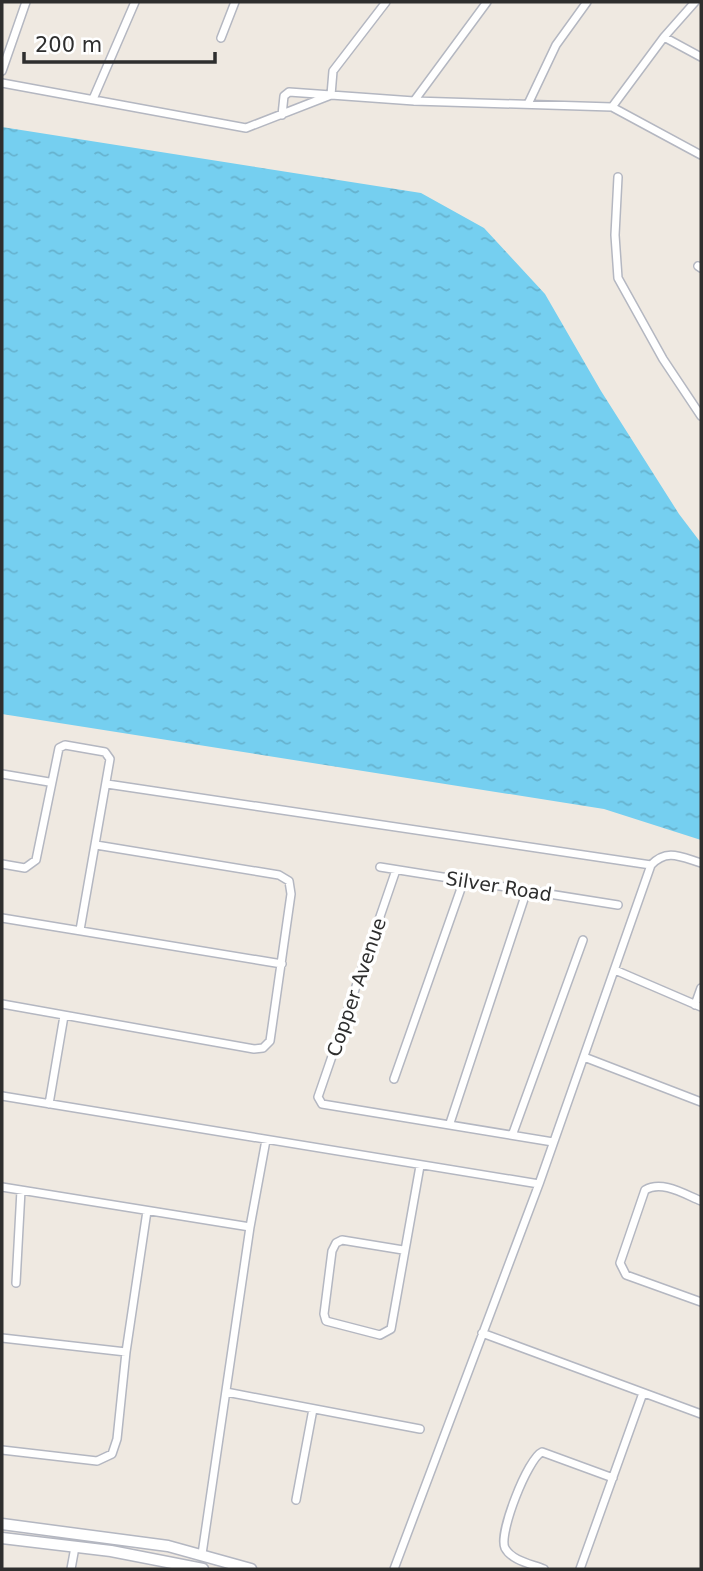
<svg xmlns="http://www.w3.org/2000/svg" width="703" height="1571" font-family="'DejaVu Sans',sans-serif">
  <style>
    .water { fill: url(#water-ripples) }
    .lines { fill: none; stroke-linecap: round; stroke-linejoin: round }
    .street-casing { stroke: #b4b7c1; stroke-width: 10 }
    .secondary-casing { stroke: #b4b7c1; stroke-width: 13 }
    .street { stroke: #fff; stroke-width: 7 }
    .secondary { stroke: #fff; stroke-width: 10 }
    .labels { text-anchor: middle; stroke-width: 7; stroke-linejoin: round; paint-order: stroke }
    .street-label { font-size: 19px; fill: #2e2e2e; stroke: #fff }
  </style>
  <defs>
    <pattern id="water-ripples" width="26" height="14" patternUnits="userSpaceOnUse" patternTransform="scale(1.75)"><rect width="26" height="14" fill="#75cff0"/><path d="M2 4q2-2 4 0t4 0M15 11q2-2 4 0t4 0" fill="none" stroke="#66b2ce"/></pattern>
  </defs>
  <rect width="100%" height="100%" fill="#efe9e1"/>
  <path class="water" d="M2,127L421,193L484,228L545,294L601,391L679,514L701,543V840L604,809L2,714Z"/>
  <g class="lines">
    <defs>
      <path id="street" d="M664,37L695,2
        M221,38L235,2
        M2,71L26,2
        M2,83L246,128L331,95L414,101L612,107L701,155
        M93,99L135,2
        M414,101L487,2
        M528,104L556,45L587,2
        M612,107L664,37L701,57
        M282,115L284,96L289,92L331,95L333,71L386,2
        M618,177L615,235L618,278L663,359L701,416
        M698,266L701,268
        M2,774L49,782
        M107,784L651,865
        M2,864L25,868L36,860L59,748L65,745L105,752L110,759L80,930
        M380,867L618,905
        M396,870L318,1097L322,1104L553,1142
        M2,918L282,964
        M615,970L701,1007
        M2,1004L254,1049L263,1048L270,1041L291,894L289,881L279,875L96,845
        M695,1005L701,988
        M584,1057L701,1102
        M394,1079L464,880
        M2,1096L539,1184
        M49,1104L64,1016
        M450,1123L527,890
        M513,1133L583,940
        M2,1187L250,1227
        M701,1201C684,1194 662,1180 645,1190L620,1263L626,1275L701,1302
        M403,1250L342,1240L336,1243L332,1251L324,1314L326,1321L380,1335L391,1329L420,1166
        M16,1283L21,1190
        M482,1333L701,1414
        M2,1338L126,1352
        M226,1392L420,1429
        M2,1450L97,1461L112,1454L117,1439L126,1352L147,1211
        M296,1500L313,1409
        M202,1554L250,1227L266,1140
        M71,1569L75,1547
        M394,1569L539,1184L651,865C667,848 681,857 701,863
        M544,1569C532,1564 512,1561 505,1548C498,1534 528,1458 542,1452L613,1478
        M580,1569L643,1393"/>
      <path id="secondary" d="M2,1524L168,1546L251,1569
        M2,1538L111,1551L203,1569"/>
    </defs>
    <use href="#street" class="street-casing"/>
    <use href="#secondary" class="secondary-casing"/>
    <use href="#street" class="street"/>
    <use href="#secondary" class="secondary"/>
  </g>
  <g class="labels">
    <g class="street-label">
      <text transform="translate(499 886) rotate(9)" y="7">Silver Road</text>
      <text transform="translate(356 987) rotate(-71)" y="7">Copper Avenue</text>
    </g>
  </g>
  <rect width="703" height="1571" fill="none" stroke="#2e2e2e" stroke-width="7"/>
  <path d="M24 52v10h191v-10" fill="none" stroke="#2e2e2e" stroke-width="3.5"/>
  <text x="35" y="52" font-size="21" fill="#2e2e2e" stroke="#ffffff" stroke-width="5" paint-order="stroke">200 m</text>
</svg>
